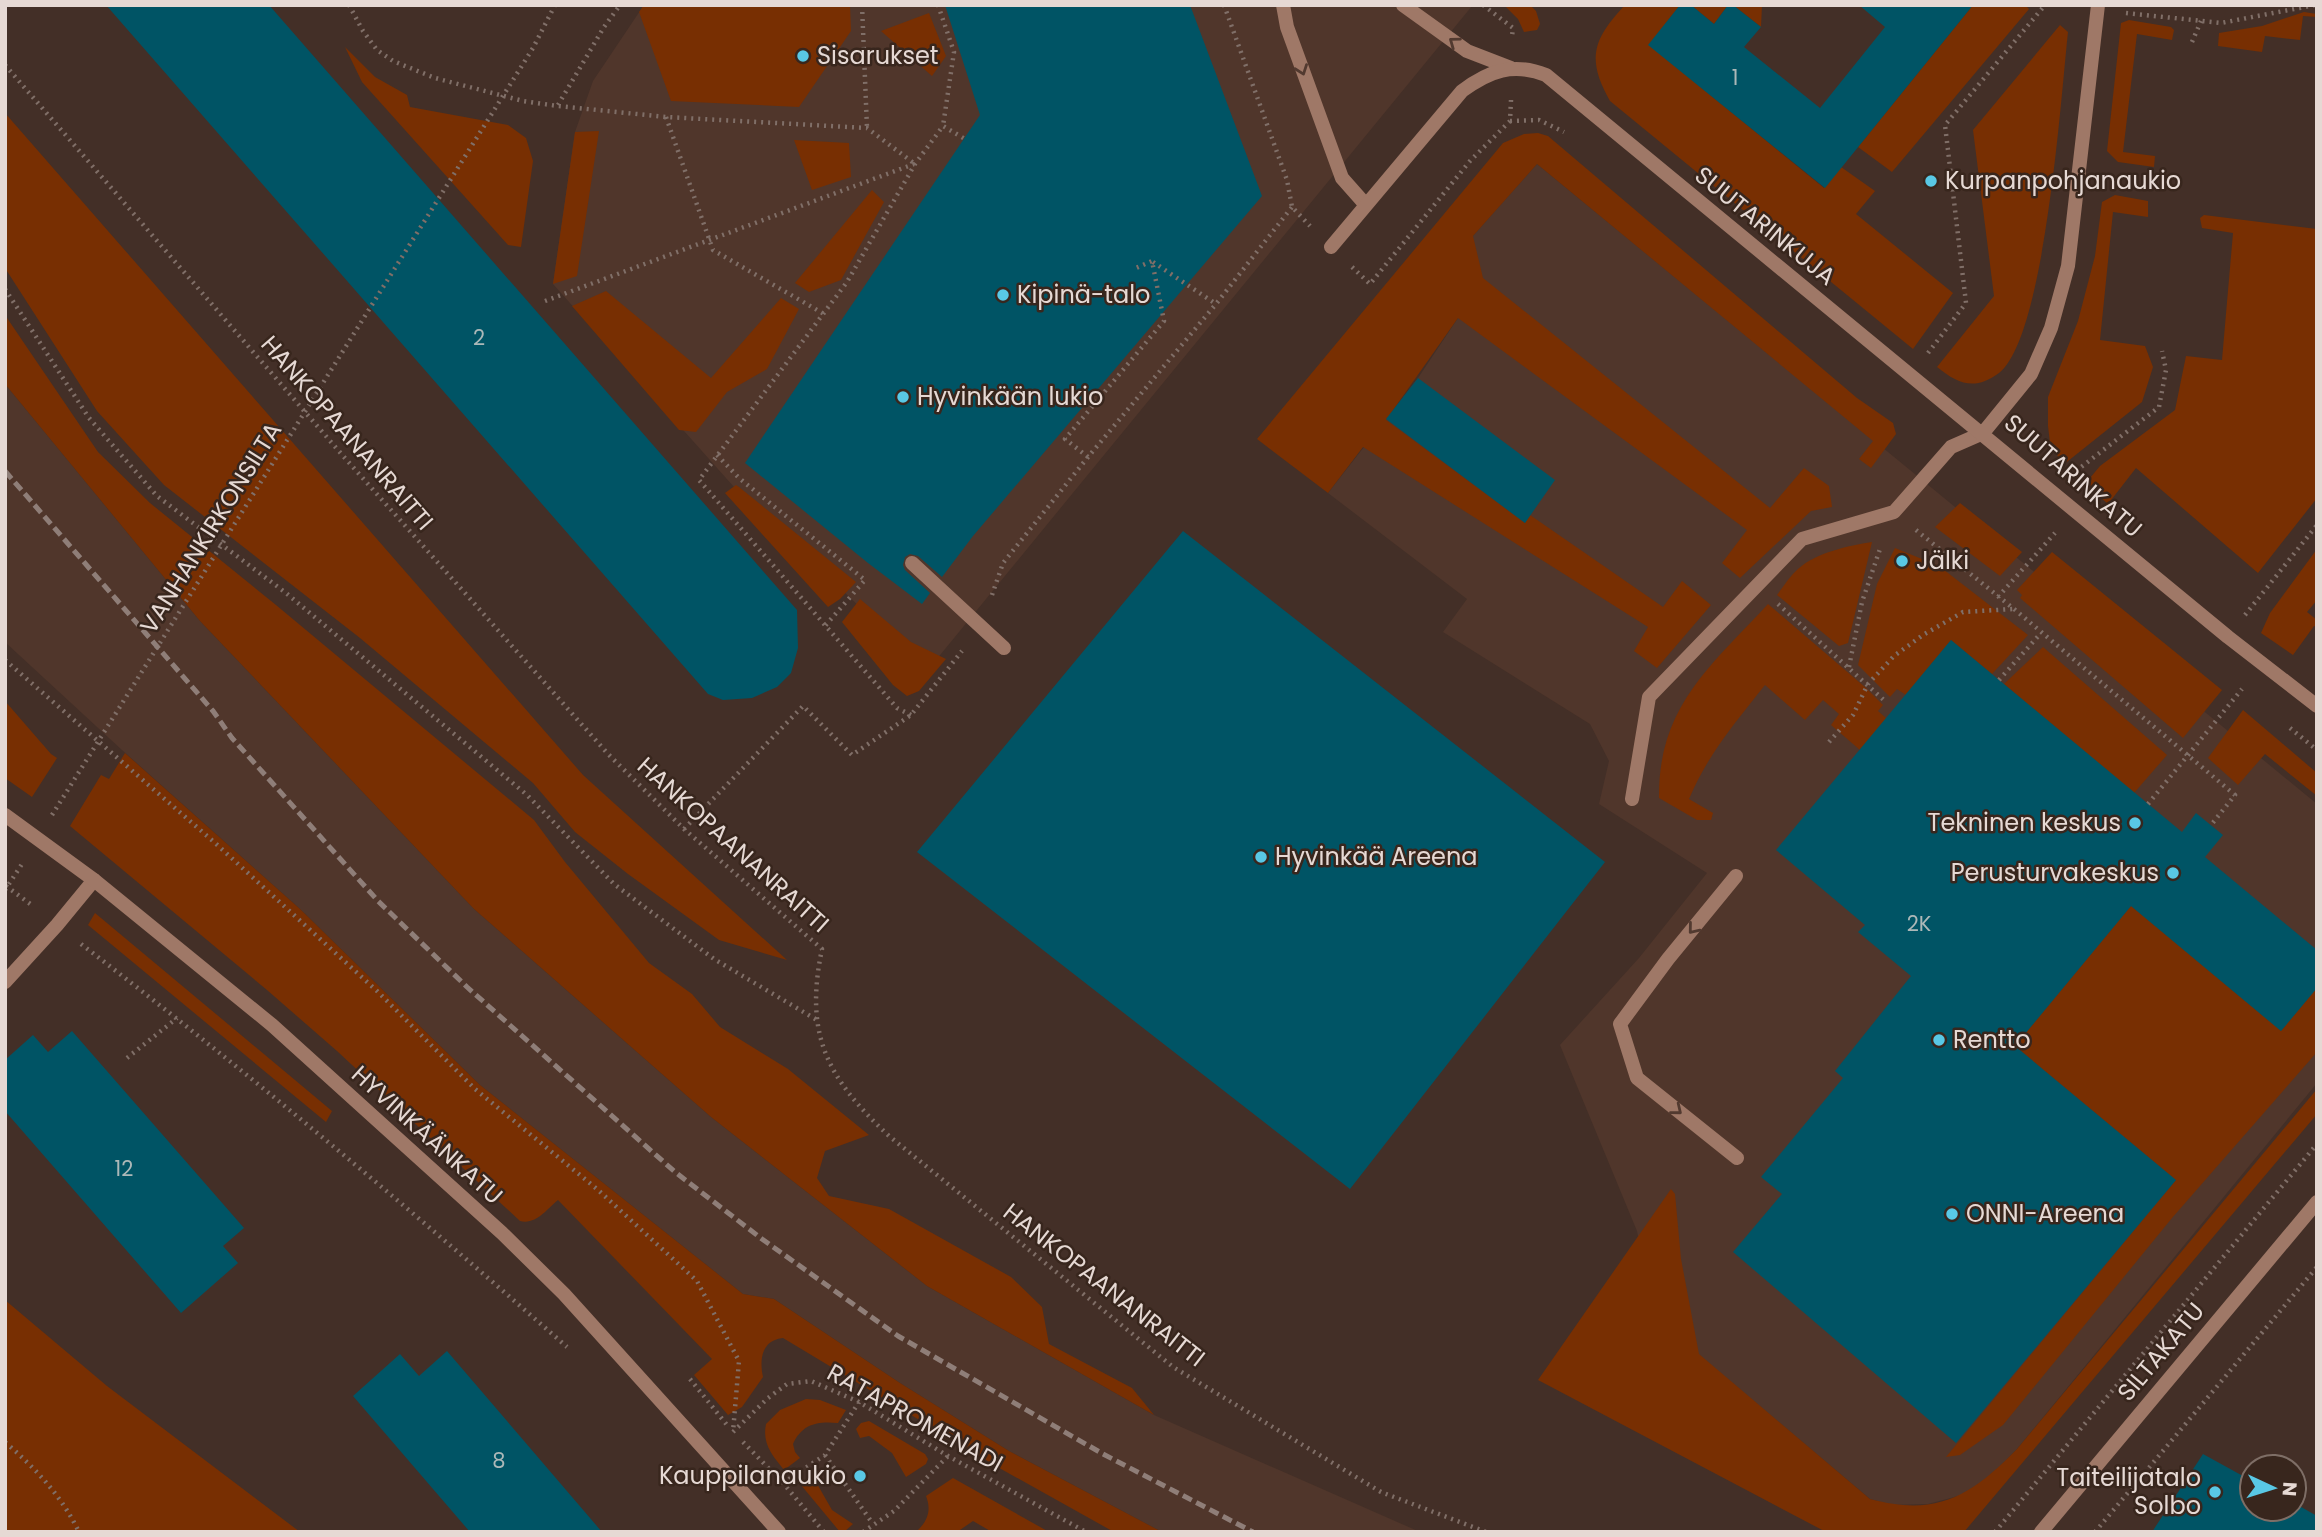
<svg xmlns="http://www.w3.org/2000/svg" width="2322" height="1537" font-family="Poppins,sans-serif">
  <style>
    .built { fill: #50362b }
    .green { fill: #782f02 }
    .building { fill: #005465 }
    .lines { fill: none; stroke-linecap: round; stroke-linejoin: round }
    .path { stroke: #806f68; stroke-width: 4.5; stroke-dasharray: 2 5; stroke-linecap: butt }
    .service { stroke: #9f7867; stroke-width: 14 }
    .minor { stroke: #9f7867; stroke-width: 14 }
    .tertiary { stroke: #9f7867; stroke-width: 14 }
    .rail { stroke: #8f7e78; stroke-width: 5; stroke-dasharray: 10 5; stroke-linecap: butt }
    .oneway { stroke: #523a30 }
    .poi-dot { fill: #59c8e5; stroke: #38261d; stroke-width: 2.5 }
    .labels { text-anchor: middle; stroke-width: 5; stroke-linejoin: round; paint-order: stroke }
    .number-label { font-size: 21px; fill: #acb8b8 }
    .poi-label { font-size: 24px; fill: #e6d9d4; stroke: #38261d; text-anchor: start }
    .street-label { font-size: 24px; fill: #e6d9d4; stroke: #38261d }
  </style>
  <rect width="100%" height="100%" fill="#432f27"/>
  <path class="built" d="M644,5H1471L1472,6L927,671L734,487L553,284L575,132L593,81Z
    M1537,164L2317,804V1083L2017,1449L1990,1477L1962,1495L1928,1504L1892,1505L1870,1499L1655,1318L1637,1231L1560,1045L1639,958L1707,873L1599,804L1609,761L1590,724L1443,632L1467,599L1328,493L1418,378L1458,318L1455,256Z
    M5,384L200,621L474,909L711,1117L927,1286L1154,1415L1420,1532H1162L1009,1451L900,1383L774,1299L743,1294L480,1085L300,909L122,750L5,642Z"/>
  <path class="green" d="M644,5H850L851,31L799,107L671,101L639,12Z
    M1504,5H1530L1536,11L1540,24L1537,30L1524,32L1518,19Z
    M1625,5H1680L1649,45L1824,188L1841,167L1875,191L1856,214L1953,293L1913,349L1610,101C1586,59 1593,39 1625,5Z
    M1691,5H1728L1714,24Z
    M1733,5H1762L1761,27Z
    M1973,5H2025L2029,9L1892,172L1858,147Z
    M2304,12L2317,14V17L2303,16L2300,40L2265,36L2262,52L2218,46L2219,33L2262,26Z
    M929,13L946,56L932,76L881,31Z
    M2129,20L2171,27L2174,30L2172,40L2137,34L2123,152L2155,156L2154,167L2118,162L2107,151L2121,23Z
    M2060,25L2068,32C2061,97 2045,337 1999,373C1975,391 1958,384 1937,367L1994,296L1973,130Z
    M345,47L375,77L407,95L410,107L508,125L526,138L533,161L521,247L508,245L362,82Z
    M5,113L583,775L787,960L719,940L628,874L575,832L533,783L360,638L164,485L97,411L5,268Z
    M599,131L577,276L553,284L575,132Z
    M1538,133L1548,136L1857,398L1893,423L1896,434L1871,468L1859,459L1873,441L1537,164L1473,236L1483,278L1770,508L1804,468L1829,486L1832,507L1811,511L1740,578L1722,563L1747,530L1458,318L1386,420L1525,523L1530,515L1663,607L1682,581L1711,605L1657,668L1634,651L1648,627L1363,447L1328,493L1257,439L1503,143L1524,134Z
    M794,140L849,143L851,177L812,190Z
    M872,190L884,202L841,280L809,292L795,283Z
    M2115,195L2148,201V217L2113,212L2100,340L2145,346L2153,367L2142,402L2063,465L2050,443L2048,426V397L2078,321L2095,256L2102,202Z
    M2204,215L2317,229V498L2258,573L2136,468L2108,504L2085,484L2100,466L2175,410L2186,356L2222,360L2233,233L2202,228L2200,218Z
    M606,291L711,378L781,298L799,309L767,369L727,392L696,432L679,430L572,306Z
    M5,315L98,452L150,503L276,605L534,820L565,862L649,963L692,994L720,1027L788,1069L869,1135L825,1151L817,1178L829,1196L889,1209L1011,1277L1042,1307L1049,1344L1132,1388L1154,1415L927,1286L711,1117L474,909L200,621L5,384Z
    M736,485L739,487L856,582L840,599L828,607L725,493Z
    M1960,503L2022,552L2000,576L1935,527Z
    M1872,542L1848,643L1839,646L1777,595C1783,587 1790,576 1798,569C1817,552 1848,546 1872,542Z
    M1895,548L1939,566L2028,635L1992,674L1951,640L1906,695L1897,689L1890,697L1858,665L1877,584Z
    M2317,549V600L2307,612L2317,620V627L2314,626L2293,655L2261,633L2270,613Z
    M2052,552L2222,690L2183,738L2020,598L2022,595L2017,590Z
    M860,599L911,642L946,659L919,691L907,696L893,685L842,622Z
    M1768,604L1866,688L1883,705L1878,711L1887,719L1860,750L1831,725L1839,714L1823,700L1805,720L1765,685C1735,723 1708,754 1689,799L1713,813L1711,820H1697L1659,798C1658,706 1711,666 1768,604Z
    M2043,647L2167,755L2134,793L2004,684Z
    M5,701L51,754L57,758L32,797L5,778Z
    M2243,710L2317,773V796L2265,754L2238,785L2208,758Z
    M125,753L300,909L480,1085L743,1294L774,1299L900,1383L1009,1451L1162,1532H1114L1001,1469L783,1338C762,1340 759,1359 763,1377L742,1407L728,1415L694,1375L712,1359L558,1200C547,1209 536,1225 520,1221L337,1051L267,990L70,826L101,775L109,779Z
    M2131,906L2281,1031L2317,988V1052L2172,1218L2003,1425L1960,1455L1946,1457L2176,1180L2015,1046Z
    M95,913L332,1111L326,1122L88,925Z
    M2317,1089V1114L1964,1532H1826L1538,1380L1671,1189L1675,1194L1681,1259L1699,1354L1870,1499C1937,1517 1971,1496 2017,1449Z
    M5,1300L107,1386L300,1532H5Z
    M806,1399L820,1400L846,1410L838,1423C817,1421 802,1424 793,1444L795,1452L800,1458L784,1470C772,1455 762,1444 766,1424L780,1410Z
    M869,1421L925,1454L928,1459L926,1464L906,1477L892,1453L869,1436L860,1438L856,1429L861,1423Z
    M816,1474V1482L832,1510L853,1524L844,1532H840L801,1485L807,1478Z
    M953,1478L1049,1532H992L973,1521L957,1532H916C927,1522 932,1511 926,1496Z"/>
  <path class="building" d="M106,5H269L797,610L798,648L791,673L777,687L752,698L723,700L708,694Z
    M945,5H1190L1262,196L973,536L942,577L918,556L910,554L905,557L903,565L905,570L930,593L922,604L868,563L745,463L980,115Z
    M1680,5H1691L1714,24L1728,5H1733L1761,27L1744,47L1820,108L1885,27L1859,5H1973L1825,188L1648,45Z
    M1418,378L1555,480L1525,523L1386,419Z
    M1183,531L1605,862L1350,1189L917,852Z
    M1951,640L2182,832L2196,813L2223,835L2205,857L2317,950V988L2281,1031L2131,906L2015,1046L2176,1180L1956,1443L1733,1252L1782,1194L1761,1177L1843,1078L1835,1071L1911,976L1858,932L1865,925L1776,850Z
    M72,1031L244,1228L223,1246L238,1263L181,1313L5,1111V1060L33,1035L48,1052Z
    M447,1351L602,1532H470L353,1396L400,1354L419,1376Z
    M2203,1454L2252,1481V1509H2294V1503L2317,1516V1532H2152Z"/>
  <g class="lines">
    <path class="path" d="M349,5L363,31L377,50L393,61L435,78L523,101L558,106L666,117L867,128L915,164
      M862,5L867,128
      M938,5L954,52L943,126
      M1224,5L1287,180L1292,207L1310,226
      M1483,5L1513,28L1512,36
      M2126,13L2221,23L2315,5
      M2192,42L2201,21
      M5,65L344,457L608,754L684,829L822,949C804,1035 827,1078 889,1136L1173,1367L1381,1492L1486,1532
      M558,105L604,27L620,5
      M666,117L713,250L824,314
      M1510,121L1539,120L1564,132
      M1153,262L1216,304
      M1352,267L1370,284L1470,161L1510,121L1511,100
      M5,289L89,418L157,496L286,593L527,795L614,884L714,959L817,1020
      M545,301L914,164
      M1928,353L1966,303L1945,125L2045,5
      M717,455L739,478L865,580L825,626
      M1088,457L1065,439L1164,321L1152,261L1136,268
      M2076,471L2159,407L2166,370L2162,351
      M1916,530L2014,609L2235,795L2211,825
      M992,595L1003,563L1088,457L1216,304L1292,207
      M1998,597L2055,533
      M1778,604L1886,702
      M2245,615L2317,525
      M5,660L214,842L377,991L475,1089L597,1189L697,1281L739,1361L733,1432
      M1849,667L1862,602L1881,546
      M1999,680L2041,633
      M911,715L897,708L699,480L847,282L915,164L943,126L965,139
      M2290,728L2317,750
      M1829,742L1853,715L1868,684L1894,656L1923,635L1963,612L2013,609
      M2148,804L2242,689
      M52,815L533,48L555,5
      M684,829L803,706L852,755L911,715L962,651
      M6,886L33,906
      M5,890L22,864
      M81,944C248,1072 409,1208 567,1347
      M127,1058L177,1018
      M690,1379L727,1425
      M733,1432L768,1398L787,1384L811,1381L859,1402L948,1456L1086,1532
      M5,1442C36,1469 61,1495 79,1532
      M743,1442L783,1483L824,1532
      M825,1455L873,1524
      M783,1483L825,1455L859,1402
      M863,1532L894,1511L948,1456
      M1995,1532L2317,1144
      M2095,1532L2317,1267"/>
    <path class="service" d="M1283,5L1287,27L1342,178L1365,204
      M1403,5L1467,51L1511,68
      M912,563L1004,648
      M1632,799L1649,697L1802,539L1894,512L1951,447L1983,433
      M1736,876L1668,959L1620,1024L1637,1078L1737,1158
      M5,982L57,925L94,880"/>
    <path class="minor" d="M1331,247L1462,91C1489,71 1513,62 1546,75L2228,637L2317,706
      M1983,433L2031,374L2051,328L2068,266L2098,5
      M5,815L94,880L272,1025L502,1233L564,1294L779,1532"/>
    <path class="tertiary" d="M2041,1532L2317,1202"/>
    <path class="rail" d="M5,471L213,711L232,738L378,901L467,987L675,1172L762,1239L898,1336L1103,1454L1253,1532"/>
  </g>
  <defs><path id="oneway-chevron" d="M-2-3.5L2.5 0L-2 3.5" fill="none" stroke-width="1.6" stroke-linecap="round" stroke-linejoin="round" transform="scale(1.75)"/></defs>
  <g class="oneway">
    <use href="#oneway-chevron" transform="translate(1454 42) rotate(-144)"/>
    <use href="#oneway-chevron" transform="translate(1302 70) rotate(70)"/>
    <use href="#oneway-chevron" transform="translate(1693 929) rotate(129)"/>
    <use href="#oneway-chevron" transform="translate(1677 1110) rotate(39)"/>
  </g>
  <g class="poi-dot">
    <circle cx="803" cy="56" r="7"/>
    <circle cx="1931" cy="181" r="7"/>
    <circle cx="1003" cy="295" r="7"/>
    <circle cx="903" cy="397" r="7"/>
    <circle cx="1902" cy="561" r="7"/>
    <circle cx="2135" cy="823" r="7"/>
    <circle cx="1261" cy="857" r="7"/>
    <circle cx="2173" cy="873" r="7"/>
    <circle cx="1939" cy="1040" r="7"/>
    <circle cx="1952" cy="1214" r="7"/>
    <circle cx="860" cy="1476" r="7"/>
    <circle cx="2215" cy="1492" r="7"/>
  </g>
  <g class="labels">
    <g class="number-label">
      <text x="1735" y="85">1</text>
      <text x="479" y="345">2</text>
      <text x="1919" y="931">2K</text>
      <text x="124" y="1176">12</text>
      <text x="499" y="1468">8</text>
    </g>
    <g class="poi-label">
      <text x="817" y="64">Sisarukset</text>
      <text x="1945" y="189">Kurpanpohjanaukio</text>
      <text x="1017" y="303">Kipinä-talo</text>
      <text x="917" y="405">Hyvinkään lukio</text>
      <text x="1916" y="569">Jälki</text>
      <text x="2121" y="831" text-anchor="end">Tekninen keskus</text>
      <text x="1275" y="865">Hyvinkää Areena</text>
      <text x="2159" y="881" text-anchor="end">Perusturvakeskus</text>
      <text x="1953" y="1048">Rentto</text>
      <text x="1966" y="1222">ONNI-Areena</text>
      <text x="846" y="1484" text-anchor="end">Kauppilanaukio</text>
      <text x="2201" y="1486" text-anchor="end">Taiteilijatalo<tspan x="2201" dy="28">Solbo</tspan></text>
    </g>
    <g class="street-label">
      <text transform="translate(1765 226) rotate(39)" y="8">SUUTARINKUJA</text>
      <text transform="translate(347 433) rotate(49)" y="8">HANKOPAANANRAITTI</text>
      <text transform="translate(2073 476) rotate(41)" y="8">SUUTARINKATU</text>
      <text transform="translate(211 528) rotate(-58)" y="8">VANHANKIRKONSILTA</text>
      <text transform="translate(733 845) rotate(42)" y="8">HANKOPAANANRAITTI</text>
      <text transform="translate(427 1135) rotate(42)" y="8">HYVINKÄÄNKATU</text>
      <text transform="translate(1104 1285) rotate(38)" y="8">HANKOPAANANRAITTI</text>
      <text transform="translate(2161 1352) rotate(-50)" y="8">SILTAKATU</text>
      <text transform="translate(915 1418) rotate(29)" y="8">RATAPROMENADI</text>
    </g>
  </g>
  <rect width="2322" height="1537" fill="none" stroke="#e6d9d4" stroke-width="14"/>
  <g transform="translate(2273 1488) rotate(94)"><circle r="33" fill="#38261d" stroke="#7e6e66" stroke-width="2"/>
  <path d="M0-5L12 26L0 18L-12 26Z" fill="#59c8e5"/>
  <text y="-10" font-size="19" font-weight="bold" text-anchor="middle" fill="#e6d9d4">N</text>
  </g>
</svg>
